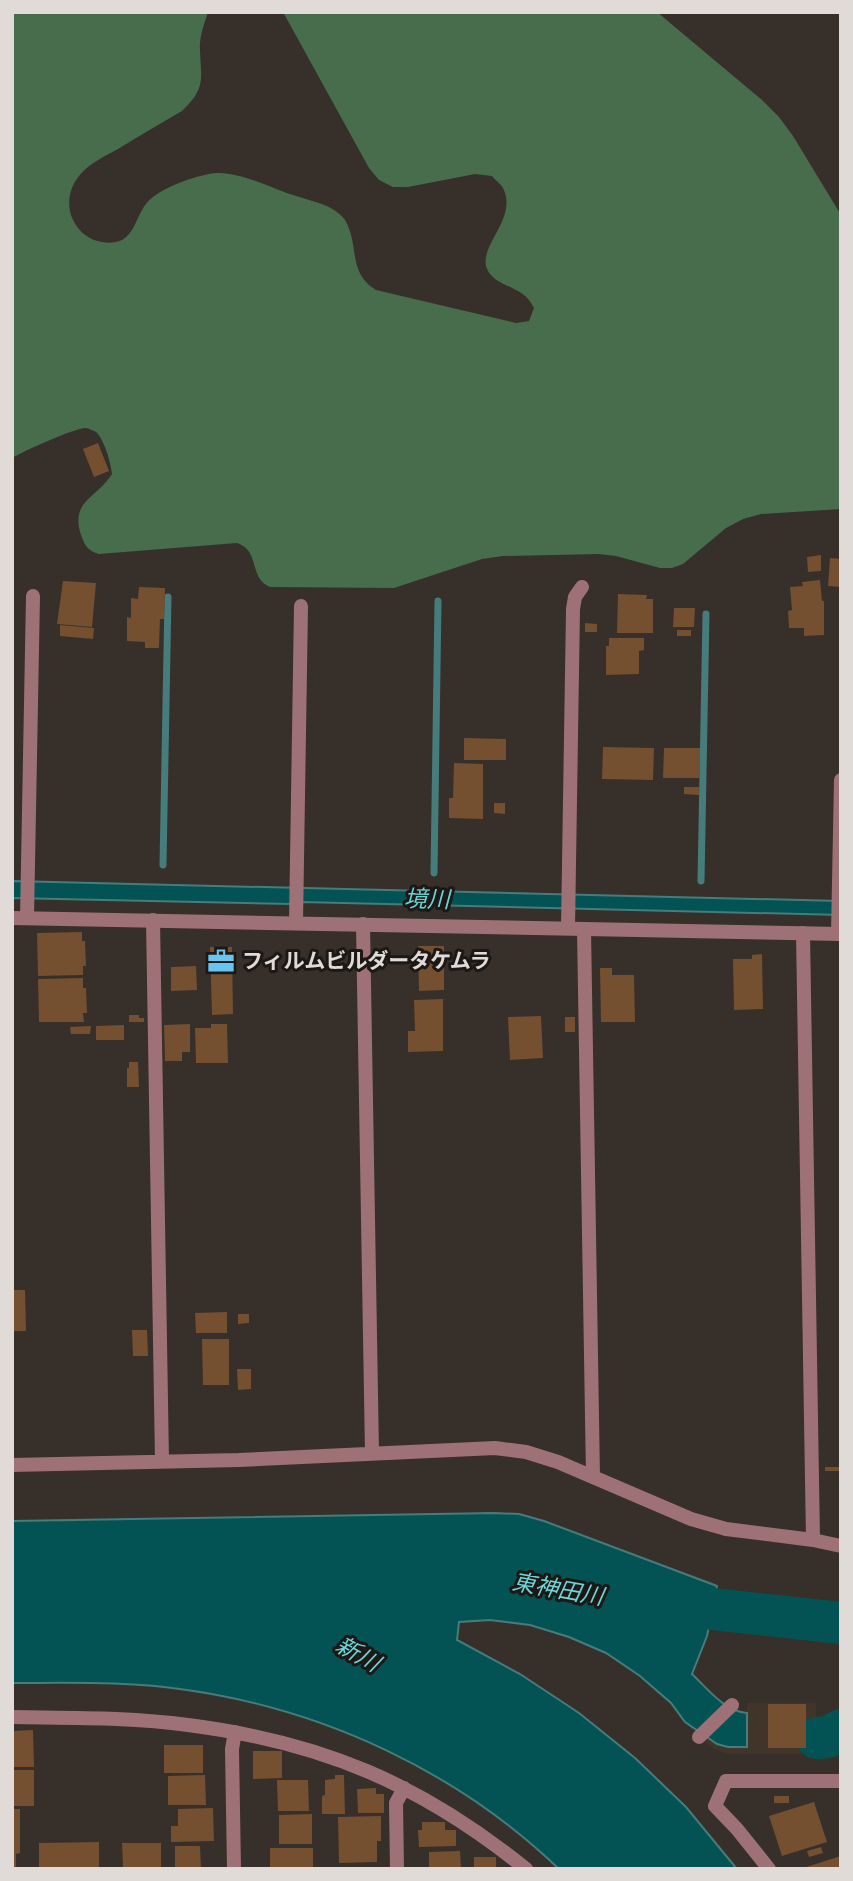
<svg xmlns="http://www.w3.org/2000/svg" width="853" height="1881" font-family="'Work Sans','Noto Sans JP',sans-serif">
  <style>
    .built { fill: #413429 }
    .forest { fill: #486d4c }
    .water { fill: #045354; stroke: #467c7b; stroke-width: 2 }
    .lines { fill: none; stroke-linecap: round; stroke-linejoin: round }
    .stream { stroke: #467c7b; stroke-width: 7 }
    .river { stroke: #045354; stroke-width: 42 }
    .building { fill: #744f30 }
    .service { stroke: #9e7176; stroke-width: 14 }
    .minor { stroke: #9e7176; stroke-width: 14 }
    .tertiary { stroke: #9e7176; stroke-width: 14 }
    .labels { text-anchor: middle; stroke-width: 6; stroke-linejoin: round; paint-order: stroke }
    .poi-label { font-size: 21px; font-weight: bold; fill: #e0dbd6; stroke: #1c1815; text-anchor: start }
    .water-label { font-size: 23px; font-style: italic; fill: #6dd5d6; stroke: #1c1815 }
  </style>
  <rect width="100%" height="100%" fill="#372f29"/>
  <path class="built" d="M747,1703H816V1746H823L824,1754H727L714,1749L705,1742L708,1738L717,1744L747,1747Z"/>
  <path class="forest" d="M12,12H208C204,25 199,37 200,50C201,80 206,88 182,111C161,123 139,136 118,149C105,156 88,164 79,176C69,188 66,206 73,220C79,232 89,240 102,242C139,248 132,212 153,197C167,186 199,174 217,173C240,172 272,188 293,195C305,199 318,202 329,207C334,210 342,215 345,220C360,246 347,272 376,290L516,323L529,321L534,308C532,305 531,302 528,299C518,287 496,285 488,271C475,248 519,219 503,188C501,184 495,180 492,176L475,174L408,187H393L379,180L369,168L283,12H657L762,100L779,117L793,136L841,215V509L761,514L743,519L726,528L683,564L672,568H660L616,556L599,554L503,556L482,559L394,588L270,587C248,578 261,551 237,543L99,554C88,551 85,546 81,535C70,501 96,499 112,474C111,463 104,439 96,432C94,431 88,428 86,428C74,428 24,451 12,458Z"/>
  <path class="water" d="M12,881L841,901V915L301,902L292,904L12,898Z
    M494,1513L519,1514L544,1521L717,1586L707,1636L692,1674C708,1689 724,1711 747,1713V1747H728L717,1744L685,1722L671,1703L640,1676L606,1653L569,1637L530,1625L490,1620L459,1622L457,1640L520,1674L579,1713L635,1758L686,1807L737,1869H559C458,1772 325,1710 187,1690C130,1681 70,1683 12,1683V1521Z"/>
  <g class="lines">
    <path class="stream" d="M163,865L168,597
      M434,873L438,601
      M701,881L706,614"/>
    <path class="river" d="M657,1603L841,1623
      M817,1738L828,1737L841,1730"/>
  </g>
  <path class="building" d="M98,443L109,471L94,477L83,449Z
    M821,555V571L808,572L807,557Z
    M830,558L841,559V587L828,586Z
    M820,580L822,601H824V635L804,636V628H789L788,611L792,610L790,587L803,586L802,582Z
    M63,581L96,583L92,627L57,624Z
    M139,587L165,588L164,619H160L159,648H145V642L127,641V617L131,618V598L138,599Z
    M618,594L647,595L646,599H653V633H617Z
    M674,608H695L694,627H673Z
    M585,623L597,624V632H585Z
    M60,625L94,628L93,639L60,636Z
    M677,630H691V636H677Z
    M609,638H644V650L639,651V674L606,675V646H609Z
    M464,738L506,739V760H464Z
    M603,747L654,748L653,780L602,779Z
    M664,748H700V778H663Z
    M454,763L483,764V819L449,818V798H453Z
    M684,787H699V795L684,794Z
    M494,803H505V814L494,813Z
    M82,932V941H85L86,966H83V975L38,976L37,933Z
    M418,946H444V990L419,991Z
    M210,947H232L233,1014L212,1015Z
    M762,954L763,1009L734,1010L733,959H752V955Z
    M196,966L197,990L171,991V967Z
    M600,968H612V975H634L635,1022H601Z
    M83,978V988H86L87,1013H83L84,1022H39L38,979Z
    M443,999V1051L408,1052V1031H415L414,1000Z
    M129,1015H139V1018H144V1022H129Z
    M541,1016L543,1058L510,1060L508,1017Z
    M565,1017H575V1032H565Z
    M190,1024V1052H182V1061H165L164,1025Z
    M211,1024H227L228,1063H196L195,1028H211Z
    M124,1025V1040H96V1026Z
    M91,1026L90,1034H71L70,1027Z
    M129,1062H138L139,1087H127V1068H129Z
    M12,1290H25L26,1331H12Z
    M227,1312V1333H196L195,1313Z
    M238,1314H249V1323L238,1324Z
    M132,1330H147L148,1356H133Z
    M202,1339H229V1385H203Z
    M237,1369H251V1389L238,1390Z
    M825,1467H841V1471H825Z
    M768,1704H806V1748H768Z
    M33,1730L34,1767H12V1731Z
    M164,1745H203V1773H164Z
    M253,1751H282V1778L253,1779Z
    M12,1770H34V1806H12Z
    M205,1775L206,1805H168V1776Z
    M335,1775H344L345,1814H322V1796L325,1795V1780L335,1779Z
    M277,1780H308L309,1811H278Z
    M376,1788V1794H384V1813H358L357,1789Z
    M774,1796H789V1803H774Z
    M814,1802L827,1842L782,1856L769,1816Z
    M213,1808L214,1841L171,1842V1826H178V1809Z
    M12,1809H20V1853L16,1854V1867H12Z
    M312,1814V1844H279V1815Z
    M381,1816V1841H377V1862L339,1863L338,1817Z
    M422,1822H445V1830H456V1846L419,1847L418,1830H422Z
    M99,1842V1869H39V1843Z
    M122,1843H161V1869L123,1867Z
    M175,1846H200L201,1869H175Z
    M821,1847L823,1853L809,1857L807,1851Z
    M270,1848H313V1869H270Z
    M460,1851L461,1869L429,1868V1852Z
    M841,1856V1869H803V1868Z
    M474,1857H496V1869H474Z"/>
  <g class="lines">
    <path class="service" d="M699,1737L732,1705"/>
    <path class="minor" d="M27,918L33,596
      M153,920L162,1461
      M296,923L301,606
      M363,924L372,1453
      M568,928L573,609L575,597L582,587
      M584,929L593,1477
      M803,933L813,1540
      M838,934L841,780
      M12,1465L239,1460L495,1448L526,1452L558,1462L691,1519L726,1529L813,1540L841,1546
      M12,1717C71,1718 130,1717 188,1725C322,1742 421,1784 526,1869
      M234,1869L232,1749L235,1732
      M397,1869L396,1803L404,1788
      M769,1869L737,1829L715,1806L726,1781H841"/>
    <path class="tertiary" d="M12,918L841,934"/>
  </g>
  <defs>
    <symbol id="office-bare" viewBox="-9 -9 18 18"><path d="M-6-3h4V-5.5h4V-3h4V5H-6ZM-1-4.5V-3h2v-1.5ZM-6 0V1H6V0Z" fill="#69c4f0" stroke="#1c1815" stroke-width="2.5" paint-order="stroke"/></symbol>
  </defs>
  <g fill-rule="evenodd">
    <use href="#office-bare" x="202" y="942" width="38" height="38"/>
  </g>
  <g class="labels">
    <g class="poi-label">
      <text x="242" y="968">フィルムビルダータケムラ</text>
    </g>
    <g class="water-label">
      <text transform="translate(427 899) rotate(1)" y="8">境川</text>
      <text transform="translate(558 1589) rotate(10)" y="8">東神田川</text>
      <text transform="translate(358 1654) rotate(29)" y="8">新川</text>
    </g>
  </g>
  <rect width="853" height="1881" fill="none" stroke="#e0dbd6" stroke-width="28"/>
</svg>
